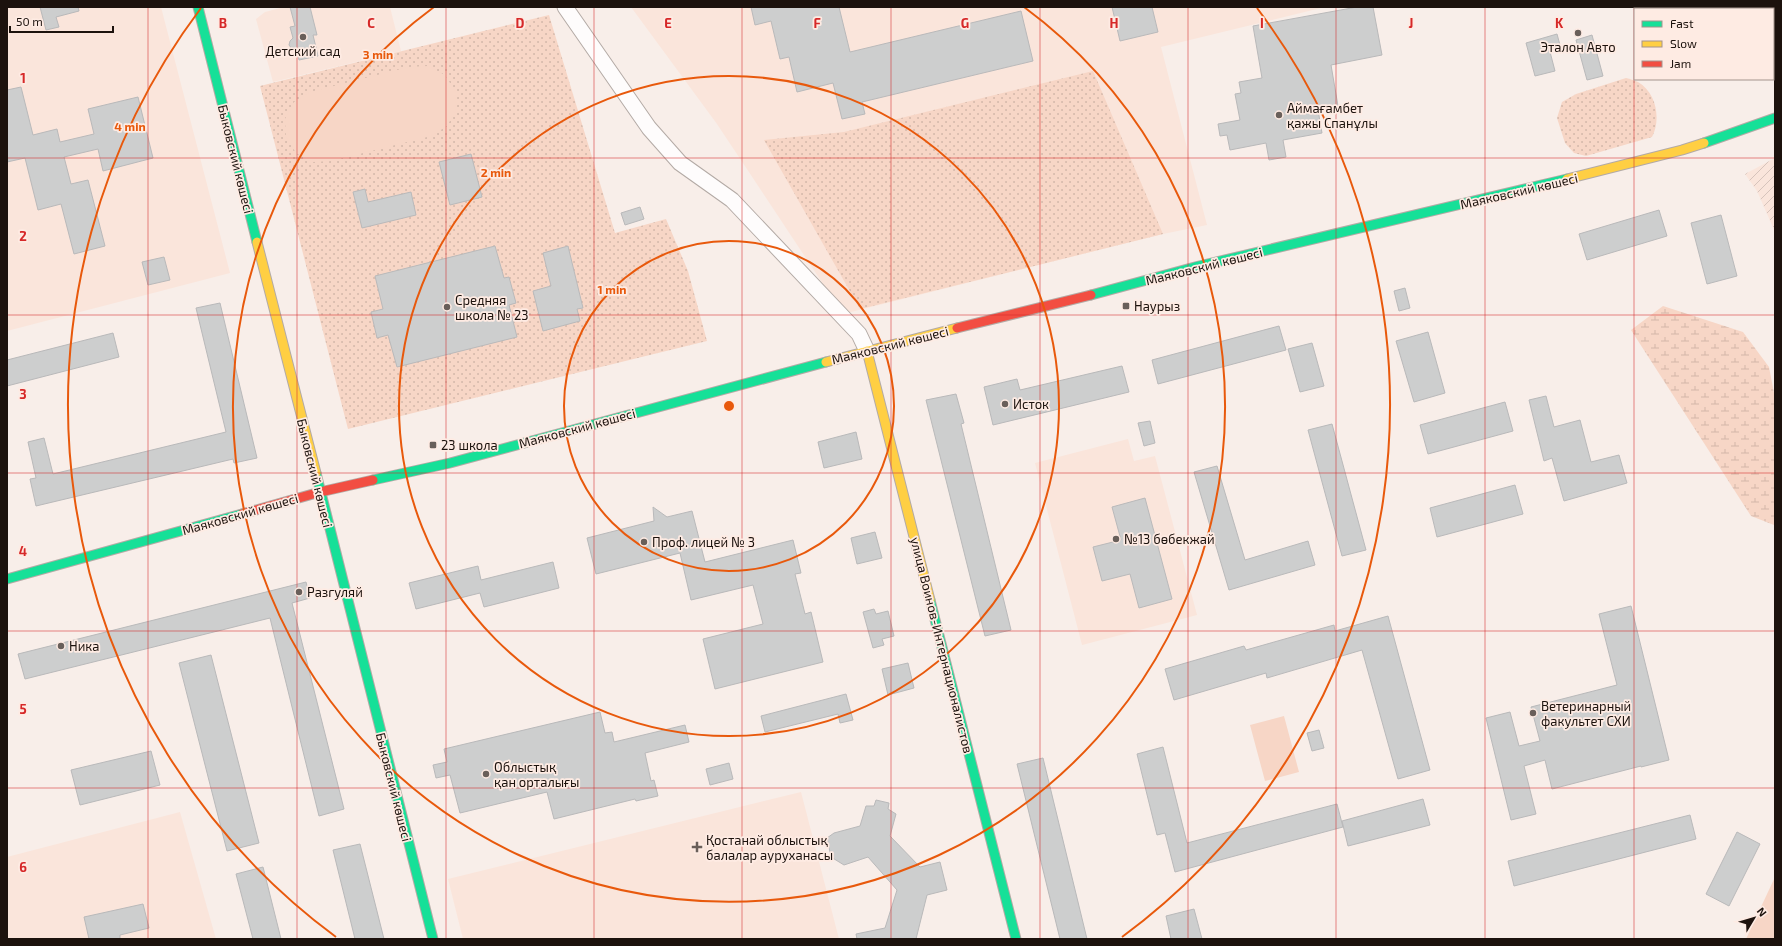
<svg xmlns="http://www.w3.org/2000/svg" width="1782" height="946" font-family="'Exo 2',sans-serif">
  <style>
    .built { fill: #fae5db }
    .industrial { fill: url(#industrial-furrows) }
    .grass { fill: url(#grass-dots) }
    .wetland { fill: url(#wetland-marsh) }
    .garden { fill: #f7d6c6 }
    .building { fill: #cdcece; stroke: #b9b9ba }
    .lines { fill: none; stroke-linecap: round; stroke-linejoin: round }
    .street-casing { stroke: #b3aaa5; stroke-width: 17 }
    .fast-casing { stroke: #b3aaa5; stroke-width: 11 }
    .slow-casing { stroke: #b3aaa5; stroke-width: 11 }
    .jam-casing { stroke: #b3aaa5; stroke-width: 11 }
    .street { stroke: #fefcfc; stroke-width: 15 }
    .fast { stroke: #16e098; stroke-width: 9 }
    .slow { stroke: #ffcf43; stroke-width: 9 }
    .jam { stroke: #f24e42; stroke-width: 9 }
    .grid { fill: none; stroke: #d62828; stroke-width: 1; stroke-opacity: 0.55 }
    .ring { fill: none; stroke: #e8590c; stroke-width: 2 }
    .poi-dot { fill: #695f5a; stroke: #feebe3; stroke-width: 1.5 }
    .labels { text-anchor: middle; stroke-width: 3.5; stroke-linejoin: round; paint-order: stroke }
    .poi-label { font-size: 13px; fill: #1c120d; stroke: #feebe3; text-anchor: start }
    .street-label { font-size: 13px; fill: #1c120d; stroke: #feebe3 }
    .grid-label { font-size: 13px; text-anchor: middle; font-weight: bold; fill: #d62828; stroke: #feebe3; stroke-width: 3.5; stroke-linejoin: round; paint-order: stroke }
    .centre { fill: #e8590c; stroke: #feebe3; stroke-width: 2 }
    .ring-label { font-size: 12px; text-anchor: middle; font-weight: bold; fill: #e8590c; stroke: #feebe3; stroke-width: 3.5; stroke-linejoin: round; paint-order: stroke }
  </style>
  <defs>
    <pattern id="industrial-furrows" width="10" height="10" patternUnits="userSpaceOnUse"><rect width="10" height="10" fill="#fae5db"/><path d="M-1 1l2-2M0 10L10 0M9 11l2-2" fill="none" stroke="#d6c3bb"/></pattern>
    <pattern id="grass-dots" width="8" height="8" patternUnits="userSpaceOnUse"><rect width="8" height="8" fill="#f7d6c6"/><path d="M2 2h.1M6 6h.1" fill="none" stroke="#d3b7a9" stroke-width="1.8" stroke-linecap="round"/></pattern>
    <pattern id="wetland-marsh" width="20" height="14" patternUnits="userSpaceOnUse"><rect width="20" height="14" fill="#f7d6c6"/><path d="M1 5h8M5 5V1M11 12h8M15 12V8" fill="none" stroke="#d3b7a9"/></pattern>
  </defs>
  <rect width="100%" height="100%" fill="#f8eee9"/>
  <path class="built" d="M7,7H161L230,273L7,331Z
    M284,7H390L401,51L273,82L256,19L265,12Z
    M631,7H1325L1161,47L1207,225L1163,234L843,314L717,124Z
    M1128,439L1134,461L1155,456L1197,615L1082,645L1035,463Z
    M801,792L839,939H463L448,879Z
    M180,812L216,939H7V857Z"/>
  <path class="industrial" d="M1775,158V232L1757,191L1745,174Z"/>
  <path class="grass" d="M549,15L615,233L666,219L688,271L707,341L348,429L260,86Z
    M1093,71L1163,234L860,309L764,140L844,132Z
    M1626,78C1630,79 1634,80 1638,82C1657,93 1661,120 1652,137L1586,156L1574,153L1565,143L1557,118L1562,102L1576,94Z"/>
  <path class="wetland" d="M1663,306L1743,332L1769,367L1775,398L1774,525L1751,516L1631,330Z"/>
  <path class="garden" d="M428,66L445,75L455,91L456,110L447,126L431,136L331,161L312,162L296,153L286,137L285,119L294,102L310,92L409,67Z
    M1284,716L1299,772L1265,781L1250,725Z
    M1775,877V939H1746Z"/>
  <path class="building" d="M40,7H78L79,11L56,17L59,27L46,30Z
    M290,7H310L317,35H313L318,56L299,60L297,51L292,49L289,45L290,41L293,38L290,27L295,26Z
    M751,7H839L850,52L1021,11L1033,61L862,102L865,114L842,119L833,83L797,92L789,57L780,59L771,21L755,25Z
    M1112,7H1152L1158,32L1120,41Z
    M1357,7H1373L1382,55L1331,65L1338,106L1318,110L1322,133L1283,140L1286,157L1269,160L1266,143L1230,150L1227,135L1220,136L1218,124L1240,120L1235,94L1241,93L1239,82L1262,78L1253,26Z
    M1557,34L1560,45L1549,48L1555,71L1535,76L1526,43Z
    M1592,35L1603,76L1587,80L1576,40Z
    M21,87L33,135L57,129L60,142L94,134L88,109L138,97L153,158L103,171L98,149L64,157L71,184L88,180L105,246L74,254L61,204L38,210L25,158L7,162V90Z
    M471,154L482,197L450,205L439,162Z
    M365,189L368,202L411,192L416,215L362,228L353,192Z
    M640,207L644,219L625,225L621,213Z
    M1659,210L1667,236L1587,260L1579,234Z
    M1721,215L1737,276L1707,284L1691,223Z
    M495,246L504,278L509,277L516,303L509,305L517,337L397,367L388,335L377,338L371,312L383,309L375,276Z
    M568,246L583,308L577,309L580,321L543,331L533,291L551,286L543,253Z
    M164,257L170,280L148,285L142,262Z
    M1405,288L1410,308L1399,311L1394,291Z
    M220,303L257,458L234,463L233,459L36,506L30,479L36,478L28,442L44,438L53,474L226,432L196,308Z
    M1279,326L1286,350L1158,384L1152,360Z
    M1428,332L1445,393L1414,402L1396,341Z
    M113,333L119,357L7,386V360Z
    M1312,343L1324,386L1300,392L1288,349Z
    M1122,366L1129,392L993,425L984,387L1017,379L1020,390Z
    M956,394L964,423L961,424L1011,630L985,636L926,400Z
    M1546,396L1554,427L1580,420L1591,462L1619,455L1627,483L1564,501L1552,458L1544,461L1529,400Z
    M1505,402L1513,431L1428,454L1420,425Z
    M1150,421L1155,443L1144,446L1138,423Z
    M1332,424L1366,550L1342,556L1308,430Z
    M856,432L862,459L824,468L818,442Z
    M1217,466L1245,560L1308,541L1315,565L1229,590L1194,472Z
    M1515,485L1523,514L1437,537L1430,508Z
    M1145,498L1172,599L1139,608L1130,574L1102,581L1093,547L1121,540L1112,507Z
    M653,507L667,517L692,511L705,562L793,540L801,573L795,574L805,614L811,612L823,662L715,689L703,639L763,624L753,585L691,600L680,553L596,574L587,538L654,521Z
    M875,532L882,558L857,564L851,538Z
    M553,562L559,588L484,607L480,593L416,609L409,583L478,566L481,580Z
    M306,582L310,598L292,603L344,809L319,816L270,618L25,679L18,654Z
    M1631,606L1669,760L1641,767V766L1552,789L1545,760L1524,766L1536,814L1511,820L1486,718L1510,712L1519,746L1540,741L1531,707L1617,685L1599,614Z
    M874,609L876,614L888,611L894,636L882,639L884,645L873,648L863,612Z
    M1388,616L1430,770L1398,779L1362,650L1267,678L1266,673L1174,700L1165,669L1244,646L1246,650L1334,625L1335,631Z
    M211,655L259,843L227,851L179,663Z
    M908,663L914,688L888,695L882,669Z
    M846,694L853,720L840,723L838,714L765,732L761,716Z
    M600,712L605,733L612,732L614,742L685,725L689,742L645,753L651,781L654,780L658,796L636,801L635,799L554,819L547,792L460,813L450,775L436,778L433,765L447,762L444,749Z
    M1319,730L1324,748L1312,751L1307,733Z
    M1163,747L1187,843L1337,804L1343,827L1175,872L1165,833L1157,835L1137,754Z
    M151,751L160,785L80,805L71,770Z
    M1043,758L1087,939H1060L1017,764Z
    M729,763L733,779L710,785L706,769Z
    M1423,799L1430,825L1348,846L1342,821Z
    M876,800L889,803L888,809L896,814L890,836L920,867L940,862L947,890L927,895L916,939H857L856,934L885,928L897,890L868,857L844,865L831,857L827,838L834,833L860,826L866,806H874Z
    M1690,815L1696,839L1514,886L1508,861Z
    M1737,832L1760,844L1729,906L1706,894Z
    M360,844L384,939H355L333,850Z
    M263,867L281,939H253L236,874Z
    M143,904L149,928L120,935V939H89L84,917Z
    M1194,909L1202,939H1171L1166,916Z"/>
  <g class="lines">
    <defs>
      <path id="street" d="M565,7L649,128L680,163L732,200L859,334L867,351"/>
      <path id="fast" d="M198,7L257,242
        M1704,143L1775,118
        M1091,295L1195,267L1567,179
        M316,473L433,939
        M373,480L450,463L826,362
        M7,579L242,514
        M930,600L1016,939"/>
      <path id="slow" d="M1567,179L1682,150L1704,143
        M257,242L316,473
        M867,351L930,600
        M826,362L957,328"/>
      <path id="jam" d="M957,328L1091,295
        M242,514L320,492L373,480"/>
    </defs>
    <use href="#street" class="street-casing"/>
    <use href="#fast" class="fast-casing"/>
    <use href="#slow" class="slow-casing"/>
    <use href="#jam" class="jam-casing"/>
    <use href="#street" class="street"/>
    <use href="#fast" class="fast"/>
    <use href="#slow" class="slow"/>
    <use href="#jam" class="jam"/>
  </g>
  <path class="grid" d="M148,7V939M297,7V939M446,7V939M594,7V939M742,7V939M891,7V939M1040,7V939M1188,7V939M1336,7V939M1485,7V939M1634,7V939M7,158H1775M7,315H1775M7,473H1775M7,631H1775M7,788H1775"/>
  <g class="ring">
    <circle cx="729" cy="406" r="165"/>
    <circle cx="729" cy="406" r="330"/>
    <path d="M1024 7A496 496 0 1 1 434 7"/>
    <path d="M336 937A661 661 0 0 1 201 8M1257 8A661 661 0 0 1 1122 937"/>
  </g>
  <g class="poi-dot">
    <circle cx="1578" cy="33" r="4"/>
    <circle cx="303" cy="37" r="4"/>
    <circle cx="1279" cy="115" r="4"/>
    <rect x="1122" y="302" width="8" height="8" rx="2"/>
    <circle cx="447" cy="307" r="4"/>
    <circle cx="1005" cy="404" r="4"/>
    <rect x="429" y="441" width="8" height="8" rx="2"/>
    <circle cx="1116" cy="539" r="4"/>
    <circle cx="644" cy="542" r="4"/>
    <circle cx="299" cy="592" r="4"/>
    <circle cx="61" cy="646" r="4"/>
    <circle cx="1533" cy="713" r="4"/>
    <circle cx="486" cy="774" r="4"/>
    <path d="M695 841h4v4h4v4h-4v4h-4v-4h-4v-4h4z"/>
  </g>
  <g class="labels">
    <g class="poi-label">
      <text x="1578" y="52" text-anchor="middle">Эталон Авто</text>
      <text x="303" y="56" text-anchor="middle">Детский сад</text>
      <text x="1287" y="113">Аймағамбет<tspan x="1287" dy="15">қажы Спанұлы</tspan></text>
      <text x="455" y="305">Средняя<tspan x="455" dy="15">школа № 23</tspan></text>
      <text x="1134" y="311">Наурыз</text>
      <text x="1013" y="409">Исток</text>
      <text x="441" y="450">23 школа</text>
      <text x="1124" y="544">№13 бөбекжай</text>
      <text x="652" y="547">Проф. лицей № 3</text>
      <text x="307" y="597">Разгуляй</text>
      <text x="69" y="651">Ника</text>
      <text x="1541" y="711">Ветеринарный<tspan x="1541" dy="15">факультет СХИ</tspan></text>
      <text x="494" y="772">Облыстық<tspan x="494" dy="15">қан орталығы</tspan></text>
      <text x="706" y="845">Қостанай облыстық<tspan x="706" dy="15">балалар ауруханасы</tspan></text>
    </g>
    <g class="street-label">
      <text transform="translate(236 159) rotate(76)" y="5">Быковский көшесі</text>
      <text transform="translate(1519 191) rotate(-13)" y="5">Маяковский көшесі</text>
      <text transform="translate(1204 266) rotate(-14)" y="5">Маяковский көшесі</text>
      <text transform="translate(890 345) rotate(-14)" y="5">Маяковский көшесі</text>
      <text transform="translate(577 428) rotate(-15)" y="5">Маяковский көшесі</text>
      <text transform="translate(315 473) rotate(76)" y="5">Быковский көшесі</text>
      <text transform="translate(240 514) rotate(-16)" y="5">Маяковский көшесі</text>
      <text transform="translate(942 645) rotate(76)" y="5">улица Воинов-Интернационалистов</text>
      <text transform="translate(394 787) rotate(76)" y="5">Быковский көшесі</text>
    </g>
  </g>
  <g class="grid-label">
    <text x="223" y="28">B</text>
    <text x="371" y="28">C</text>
    <text x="520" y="28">D</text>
    <text x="668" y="28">E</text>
    <text x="817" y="28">F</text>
    <text x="965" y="28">G</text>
    <text x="1114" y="28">H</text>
    <text x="1262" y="28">I</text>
    <text x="1411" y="28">J</text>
    <text x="1559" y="28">K</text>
    <text x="23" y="83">1</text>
    <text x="23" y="241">2</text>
    <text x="23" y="399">3</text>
    <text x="23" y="556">4</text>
    <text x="23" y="714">5</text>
    <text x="23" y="872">6</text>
  </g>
  <circle cx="729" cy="406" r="6" class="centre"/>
  <g class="ring-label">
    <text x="378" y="59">3 min</text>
    <text x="130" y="131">4 min</text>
    <text x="496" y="177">2 min</text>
    <text x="612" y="294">1 min</text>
  </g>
  <rect width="1782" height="946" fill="none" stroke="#1c120d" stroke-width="16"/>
  <rect x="1634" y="8" width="140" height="72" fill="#feebe3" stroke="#a4948d"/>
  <rect x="1642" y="21" width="20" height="6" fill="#16e098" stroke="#a4948d"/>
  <text x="1670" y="28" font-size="12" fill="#1c120d">Fast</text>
  <rect x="1642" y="41" width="20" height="6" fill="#ffcf43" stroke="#a4948d"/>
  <text x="1670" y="48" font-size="12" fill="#1c120d">Slow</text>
  <rect x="1642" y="61" width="20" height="6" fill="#f24e42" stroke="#a4948d"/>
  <text x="1670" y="68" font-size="12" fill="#1c120d">Jam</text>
  <g transform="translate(1754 918) rotate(52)" stroke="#feebe3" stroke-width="3" paint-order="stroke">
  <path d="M0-3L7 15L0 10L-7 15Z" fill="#1c120d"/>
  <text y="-6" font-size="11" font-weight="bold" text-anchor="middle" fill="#1c120d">N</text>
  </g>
  <path d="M10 26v6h103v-6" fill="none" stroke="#1c120d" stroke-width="2"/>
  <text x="16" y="26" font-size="12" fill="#1c120d" stroke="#feebe3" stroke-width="3" paint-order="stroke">50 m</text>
</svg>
